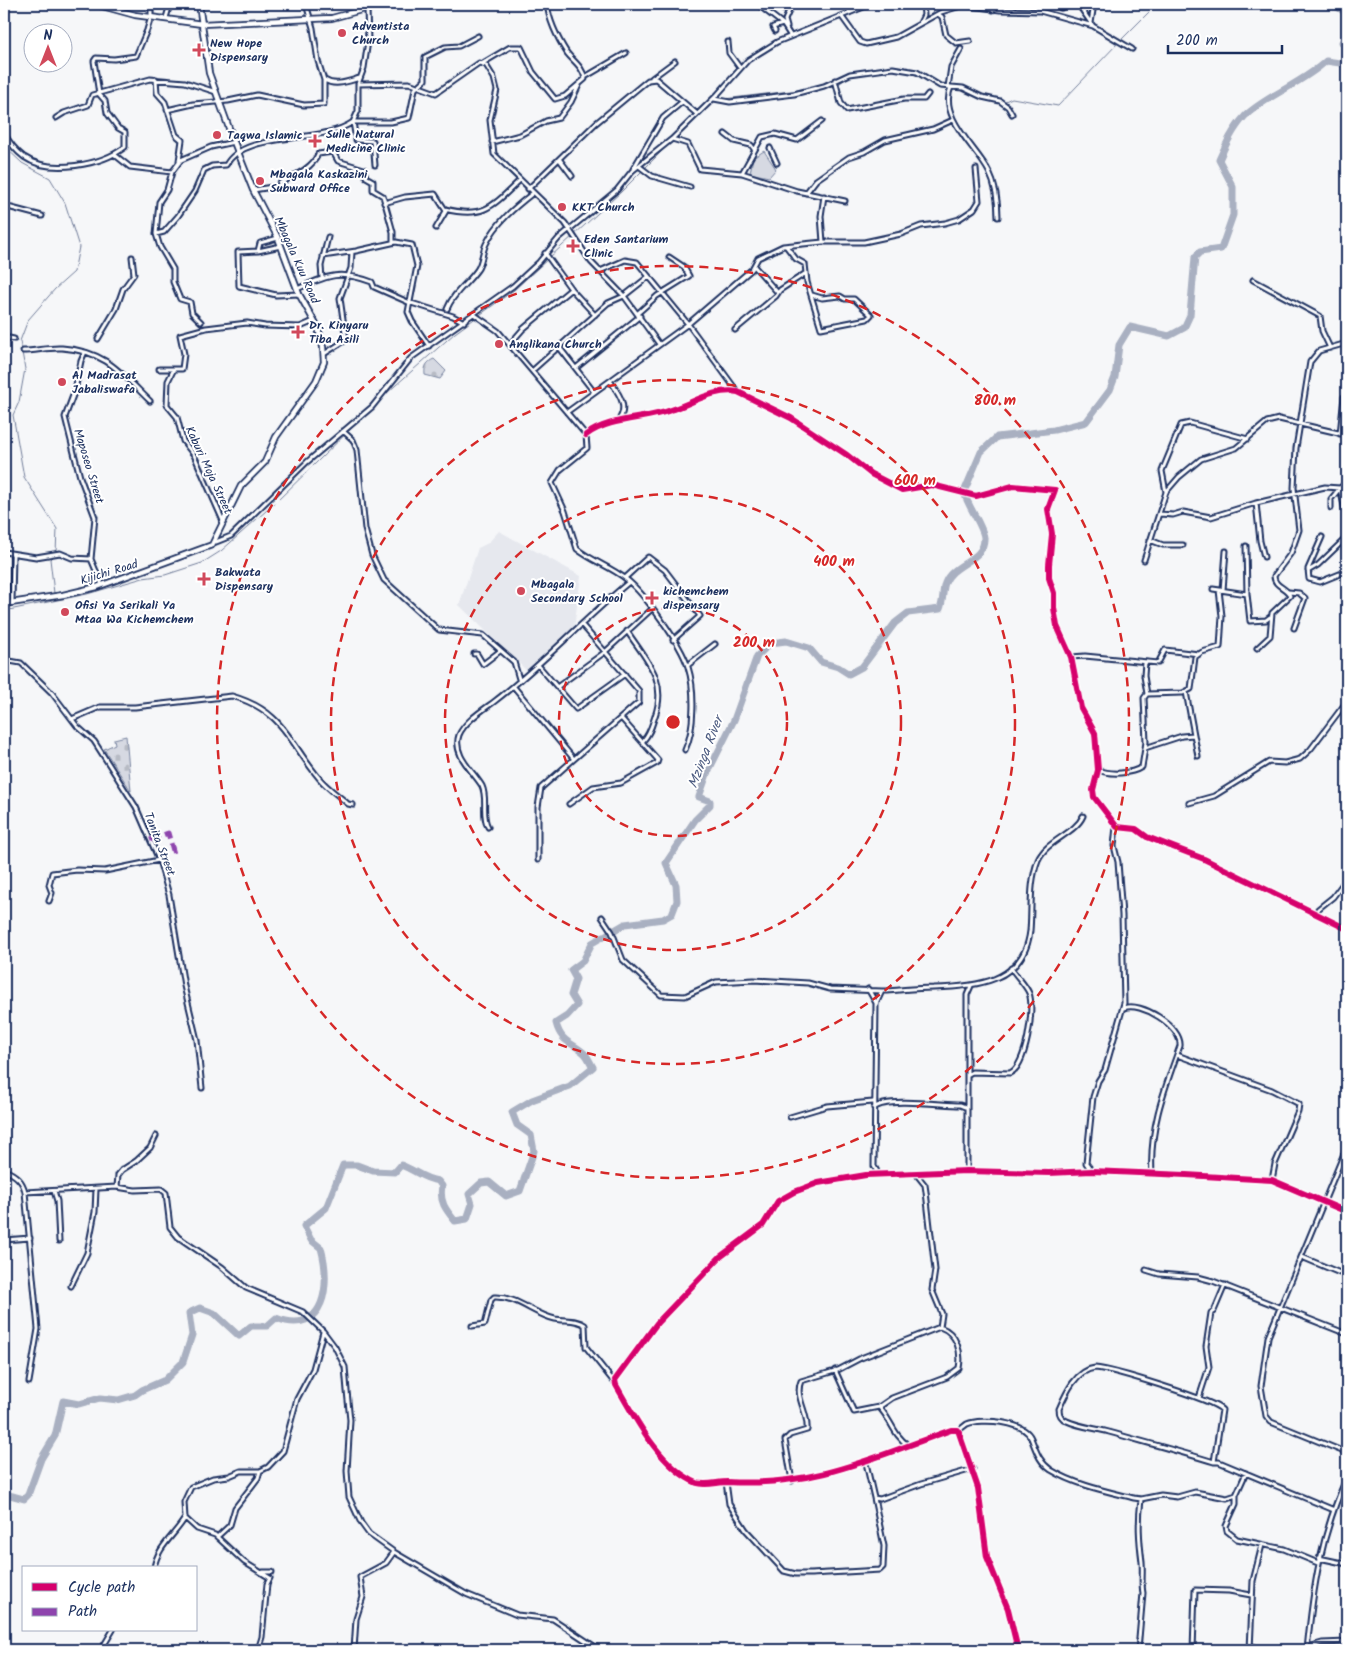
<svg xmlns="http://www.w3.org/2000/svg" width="1351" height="1654" font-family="Kalam,sans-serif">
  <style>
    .built { fill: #e6e8ee }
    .green { fill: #d6d9e2; stroke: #7884a0 }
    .cemetery { fill: url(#cemetery-stones); stroke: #7884a0 }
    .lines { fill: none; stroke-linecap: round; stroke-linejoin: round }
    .stream { stroke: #707c99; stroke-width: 1 }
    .river { stroke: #a9b0c1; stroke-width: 7 }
    .street-casing { stroke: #1b2f5e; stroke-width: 7 }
    .secondary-casing { stroke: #1b2f5e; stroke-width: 8 }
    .street { stroke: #fff; stroke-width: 3 }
    .secondary { stroke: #fff; stroke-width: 4.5 }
    .quiet { stroke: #8e44ad; stroke-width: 5; stroke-dasharray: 10 5; stroke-linecap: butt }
    .cycleway-casing { stroke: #fff; stroke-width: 9 }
    .cycleway { stroke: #d6006c; stroke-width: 6 }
    .ring { fill: none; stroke: #d62828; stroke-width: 2.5; stroke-dasharray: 9 6 }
    .poi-dot { fill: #d1495b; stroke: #fff; stroke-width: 2 }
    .labels { text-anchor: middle; stroke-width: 4; stroke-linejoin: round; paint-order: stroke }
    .poi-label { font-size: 12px; font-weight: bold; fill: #1b2f5e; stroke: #fff; text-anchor: start }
    .street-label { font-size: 12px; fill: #1b2f5e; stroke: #fff }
    .water-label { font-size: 14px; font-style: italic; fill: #4d5c81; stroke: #fff }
    .centre { fill: #d62828; stroke: #fff; stroke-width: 2.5 }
    .ring-label { font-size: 15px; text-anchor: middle; font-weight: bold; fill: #d62828; stroke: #fff; stroke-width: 4; stroke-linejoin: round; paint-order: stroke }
  </style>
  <defs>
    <pattern id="cemetery-stones" width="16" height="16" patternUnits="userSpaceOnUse" patternTransform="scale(1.25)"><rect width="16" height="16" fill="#d6d9e2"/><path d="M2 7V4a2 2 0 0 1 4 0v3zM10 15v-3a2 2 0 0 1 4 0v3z" fill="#b7bbc4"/></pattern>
  </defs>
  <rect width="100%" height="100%" fill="#f6f7f9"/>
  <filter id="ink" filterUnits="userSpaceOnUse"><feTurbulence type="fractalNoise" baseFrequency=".02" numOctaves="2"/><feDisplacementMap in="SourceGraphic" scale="10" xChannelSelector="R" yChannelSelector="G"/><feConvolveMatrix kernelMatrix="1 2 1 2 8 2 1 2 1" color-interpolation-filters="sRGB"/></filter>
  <g filter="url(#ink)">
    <path class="built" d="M499,531L581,576L574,628L526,670L459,605L478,548L488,543Z"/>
    <path class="green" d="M764,151L776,169L769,177L750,173L753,158Z"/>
    <path class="cemetery" d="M434,359L446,371L440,379L425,375C424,366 427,362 434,359Z
      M126,736L131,791L104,749L115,744L114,739Z"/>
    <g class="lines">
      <path class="stream" d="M1121,40L1150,11
        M909,72L931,82
        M823,88L836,86L848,77
        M724,99L807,89
        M1003,102L1012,98L1058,106L1118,43
        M4,146L22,163L50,178L65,203L79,247L74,272L55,289L28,320L20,341L25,369L19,402L13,415L24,477L57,529L56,553
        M379,400L455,333L514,290L622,191L684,129
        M54,556L50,559L54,593
        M4,611L87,594L143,578L165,575L202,563L221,551L276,502L361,419"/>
      <path class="river" d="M1336,4V6L1342,10H1347
        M1347,34L1342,42L1347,51
        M4,1496L6,1494L24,1499L28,1495L41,1459L55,1436L63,1401L79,1404L100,1398L118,1400L135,1395L142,1390L165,1380L183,1362L192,1335L189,1313L200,1308L214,1313L239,1336L251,1326H267L276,1318C326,1337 331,1283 321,1248L311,1240L304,1226L326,1208L343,1165H357L373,1171L395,1172L401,1165C415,1170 423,1179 438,1181L442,1186C439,1202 446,1210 455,1221L467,1219L472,1204L469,1194L481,1183L489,1182L506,1196L520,1191L534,1151L531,1135L517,1125L512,1112L532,1100L570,1086L593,1067C590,1063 588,1056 584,1053C572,1042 561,1043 556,1023L567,1016L577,1005L571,995L576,979L571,970L583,961L592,943L625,924L663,919L672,914L677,901L676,885L666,863L695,820L710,805V801L699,797L707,774L734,720L757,656L771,643L786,641L809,648L821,662L838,667L849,674L862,667L895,623L908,613L940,609C944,599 942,591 945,583C952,563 985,561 984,538C984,528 967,505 964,492L981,452L997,437L1054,430L1086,422L1110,390L1115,377L1119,345L1130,327L1169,336L1184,328L1190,315L1195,257L1200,252L1221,249L1233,215V187L1219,160C1226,144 1233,129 1245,116C1267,95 1303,83 1326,61L1347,64"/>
      <defs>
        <path id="street" d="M757,4L783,24L790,35L789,37
          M783,4L782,9L789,11L785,20L787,27
          M992,4L993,10
          M1078,4L1093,26L1132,49
          M1061,8V4
          M849,13V4
          M938,14L942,17L946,35L956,43L970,41
          M842,17L860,42L866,44L896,37L941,12L964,5L1000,10L1040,11L1093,26
          M166,18L170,4
          M920,23L924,15L923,4
          M1091,23L1094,4
          M775,31L773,27L783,24
          M728,42L729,53L740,68
          M483,63L510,47H521L533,72L555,99L565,96L585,79C583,67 574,62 567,53C558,39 549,20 547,4
          M585,77L626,53
          M652,78L675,61
          M156,79L157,93L165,102L176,135L182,140L179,161
          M325,80C335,87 349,81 360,78
          M835,80L841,103L847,110L904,99H924L928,94
          M358,84L409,83L436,93L479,63L486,65L494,78L497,90L490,120L494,154L565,223L591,262L624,296L659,344
          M948,87L951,67L961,49
          M951,87C938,117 977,148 989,172C996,186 998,202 998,217
          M714,99L730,102L794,94L824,86L850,74L893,68L917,72L940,86L963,88L982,97L1000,101L1008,107L1012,114
          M167,110L193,104L228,101L257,95L304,105L324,104V80L318,61L313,28L306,4
          M56,118L64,113L88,105L92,95L150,79L185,82L216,92
          M4,133C9,142 16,151 24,157C50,175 102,165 125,147V132L118,128L107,113L105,101L99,94L94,61L96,58L114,59L136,56L147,30L151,17V5L141,4
          M725,134L734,141L751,145L754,149
          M672,139L688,144L700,169L742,173L797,191L845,201
          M492,142L520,135L546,121L559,118L571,102L580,83
          M770,148L777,163
          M115,155L130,167L172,172L181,160L211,147L234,142
          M560,160L572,176
          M375,165L373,141L356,140L353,122H391L409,118L415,89L425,80V57L445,47L459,46L478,36
          M639,166L652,176L690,187
          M633,169L663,118L682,102
          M172,172L167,190L159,202L156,234L160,247L173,269V282L180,299L190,302L192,313L201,322
          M742,173L762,137L775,134L797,140L822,121
          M528,189L596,123L648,80L656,79L697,114
          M253,190L279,186L280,183C294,176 313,168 318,154L333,152L338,161L364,169L366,177L373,181V190L383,196L393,232V242
          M806,193L816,180L849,157L864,152L885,140L933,129L953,120
          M384,203L405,197L435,194L446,211L436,228
          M4,206L42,216
          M445,209C484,219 493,206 520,180
          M156,234L164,232L178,216L195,191L204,170L212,166L226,165C245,130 320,145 353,122L358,111V84L364,68L368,41L367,9
          M278,238L260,243L258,251L238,252L239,286L276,295L299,294
          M823,242H864L901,234L921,226L945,223L959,219L974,209L979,201L976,169
          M786,246L796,259L805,264L807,282L821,328L867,319L871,315L854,299H845L840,296L822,298L812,295
          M258,251L281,246
          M545,253L571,289L595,315
          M323,256L356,251L396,242L412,245L417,266L408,312L412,321L429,346
          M754,266L778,293
          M600,271L625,260L637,262L688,324L737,391
          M322,278L321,266L328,237
          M1253,280L1320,316L1322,331L1330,348
          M297,289C329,275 339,270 372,282L374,287L408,302L453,316L464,322
          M447,309C453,293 468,283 477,270C482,264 482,252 486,244C496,223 515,207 533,193
          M638,313L657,296L689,276L684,267L669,257
          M475,315L498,331L586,435L587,448L560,470L552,483L565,511L577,549C592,561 611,567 626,579C645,594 681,644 688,667C695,689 695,729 685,750
          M735,330L776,296L780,290L806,273
          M4,337L14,339
          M98,339L116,309L123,289L134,274L132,257
          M510,344L523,329L571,289
          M559,347L594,392
          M23,351C36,351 49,347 62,348C106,351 121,373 150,401
          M85,352L81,361L75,390L65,417L80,477L95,517L91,559L102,585
          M324,354L346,340L340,298L351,268L352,252
          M576,368L640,316
          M159,369H182L184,354L180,335L206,328L247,323L265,326L300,327L314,321
          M533,370L608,303L624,296L648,277
          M173,371L168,381L167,405L177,417L183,441L194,455L223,521
          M611,382C619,394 629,407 618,421
          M567,412L688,324L752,269L758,258L783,246L823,242L821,216L824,196
          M343,431L353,440L357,450L365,529L372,555L384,580L439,630L483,635L514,662L519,679
          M1340,434L1344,397
          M586,435C610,417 644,420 671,410C693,403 714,388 738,392L791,418L847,455L871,474L902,490L932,485L976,496L1013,486L1055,490L1048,509L1052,534L1049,565V578L1054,593V608L1057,626L1071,657L1081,708L1095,733L1098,770L1093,790L1094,797L1117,827L1136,829L1147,837L1204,859L1347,929
          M1166,492L1162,471L1181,425L1190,423L1248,439
          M1256,503L1260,541L1264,557
          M1331,508V499L1340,488L1347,519
          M1160,514L1173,515L1183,512L1211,517L1256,503L1325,487L1340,488L1347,482
          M1322,537L1308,569L1309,579L1320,582L1347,571
          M1150,540L1163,545H1183
          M216,542L231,536L307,462L372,407L411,358L513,286L539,262L559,238L617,190L632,171L672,139L717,95L748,60L777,42L871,4
          M1246,546L1247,594
          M4,552L36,557L60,553L72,558L91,559
          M1144,560L1166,492L1179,477L1201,459L1236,448L1267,422L1279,419L1347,435
          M1308,571L1318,565L1347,537
          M625,578L648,557L665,570L700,616L673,640
          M1213,589L1247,594L1250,621L1266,620L1270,617
          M1223,590L1226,551
          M1289,592L1299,593L1305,598L1294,628
          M12,602L13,555
          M627,631C646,660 668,680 655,716C652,725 650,734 643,741
          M1257,648L1270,636L1272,613L1290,596C1287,587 1274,587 1274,576L1291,553L1299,530L1294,488L1296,448L1310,362L1319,351L1347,343
          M474,654H477L483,664L500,651
          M1071,657L1085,656L1158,663L1165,650L1199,654
          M4,660L21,663L52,693L77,726L94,741L136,807L159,860L169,895L184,986L197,1040L202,1088
          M1145,662L1144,676L1147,694
          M538,665L576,709L625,674
          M688,665L715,644
          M514,687L573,758
          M557,687L605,652L653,608
          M1186,692L1198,756
          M72,719L100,707H135L232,696C284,711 288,741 319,778C327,788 338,795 348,804L353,805
          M1145,748L1182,736L1193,735
          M1098,770C1111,775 1131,774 1142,767L1146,742L1144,698L1147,694L1183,693L1191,689L1195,657L1202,652L1220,647L1222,616L1219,590
          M1189,803L1214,796L1269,762L1285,763L1300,759L1310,750L1347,701
          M569,804L593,787L621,783L657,763L658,760L621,718
          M488,827C481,815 488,799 482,786C474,772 452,755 459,735C465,721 483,710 495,701C542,665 583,620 629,582
          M538,860V807L541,788L639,702V691L582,625
          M49,901L52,893L49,885L52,873L77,870L105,871L159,860
          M1318,909L1333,897L1347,878
          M602,917L612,932L623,960L661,995L685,996L716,982L754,980L808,983L830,989L882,991
          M868,989L876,1003
          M1124,1008C1140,1001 1182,1026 1180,1046C1165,1088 1149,1128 1152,1173
          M1177,1055L1272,1090L1299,1104L1298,1111L1275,1164L1272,1180
          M967,1075V995L971,986
          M874,1108C887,1097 942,1105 960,1105L965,1107
          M790,1117L827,1106L873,1102
          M1347,1146L1268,1337L1261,1386L1266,1416L1271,1422L1347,1453
          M4,1170C15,1174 23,1181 25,1192L117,1187L135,1190L161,1189L166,1193L170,1227L178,1237L222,1267L246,1288L303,1312L323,1331L335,1347L345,1367L347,1391L350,1420L347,1471L349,1497L361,1523L369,1534L394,1552L466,1594L517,1615L553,1619L600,1650
          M967,1171V1075L972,1072L1010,1073C1026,1067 1035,1009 1029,993C1025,984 1016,976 1011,968
          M1092,1171L1086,1163L1093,1097L1098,1081L1105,1070L1124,1003L1122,915L1118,862L1114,846L1116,826
          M879,1175L874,1166L876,1004L882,991H887C902,990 917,988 933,988C974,987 1024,983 1030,931C1032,908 1029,883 1038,860C1047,840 1075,834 1083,816
          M117,1187L118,1175L122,1170L136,1161L150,1148L156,1136
          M54,1191L57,1201L59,1241
          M25,1192L38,1329L29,1382
          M4,1240L30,1238
          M1302,1257L1347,1276
          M1146,1270L1159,1274L1198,1277L1213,1281L1347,1334
          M71,1286L87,1253L95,1212L96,1189
          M472,1326L485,1324L491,1300L494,1297C517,1296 533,1314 555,1319C565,1321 577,1319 585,1325L586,1347L614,1382
          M835,1370L854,1412L879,1407L892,1398L947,1377L959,1368C962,1352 957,1333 940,1327
          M1199,1398L1209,1367L1206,1346L1211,1313L1214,1311L1225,1285
          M879,1407C891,1419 893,1435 908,1445
          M958,1430C962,1429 964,1426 967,1424C982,1418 1024,1421 1031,1438C1036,1450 1039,1462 1051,1470C1076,1485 1106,1491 1134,1498L1141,1499L1161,1495L1177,1497L1195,1492L1227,1498L1236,1495
          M1214,1462L1222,1410C1214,1400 1112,1369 1095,1368C1076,1370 1066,1393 1059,1409C1059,1415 1062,1419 1067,1421C1080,1427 1095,1428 1109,1432C1144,1442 1179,1451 1214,1462H1219L1334,1510
          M866,1463L874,1498L880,1499L921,1484L973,1469
          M1246,1473L1236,1495V1504L1226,1526L1227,1531L1237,1539L1284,1549L1318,1563
          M792,1481L785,1440L790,1435L807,1430C809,1413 794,1397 801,1381L838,1370L861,1358L940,1327L942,1314L932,1290L935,1270L926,1192L925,1185L917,1175
          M726,1482L729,1504L746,1530L784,1571L796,1574H811L880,1570L883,1567L884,1546L874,1498
          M185,1518L197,1529L215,1535L244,1562L270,1578L267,1584L262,1637L258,1650
          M217,1537L230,1525L235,1508L258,1478L260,1471
          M1319,1558L1347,1564
          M154,1568C157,1547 175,1535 185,1518L184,1502L191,1487L213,1478L229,1476L241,1471H260L268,1467L283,1451L297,1399L313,1369L323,1332
          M263,1572H272
          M1250,1645L1260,1649H1307
          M1308,1647L1322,1643L1347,1642
          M101,1650L113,1630
          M354,1650L356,1619L363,1597L360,1577L386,1563L394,1552
          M1018,1650L1008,1609L987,1557L978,1488L958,1430H951C872,1458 815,1487 727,1482C718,1482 706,1486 697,1483C660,1467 635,1418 616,1385L615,1380L657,1323L720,1257L763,1225L778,1201L794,1192L818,1183L866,1175L967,1171L1049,1173L1092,1171L1186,1175L1272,1180L1347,1212
          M1138,1650L1143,1593C1141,1583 1143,1573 1142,1562C1139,1538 1138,1524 1141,1499
          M1193,1650L1195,1590L1229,1591L1251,1595
          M1250,1650L1253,1581L1262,1545
          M1307,1650C1313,1587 1321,1535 1347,1477"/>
        <path id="secondary" d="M95,4L135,15L202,24L332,18L383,4
          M4,604L63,595L97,587L212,545L241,486L265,462L276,437L316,381L324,362L323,347L318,328L299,294L278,238L253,190L234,142L209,73L199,4"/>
      </defs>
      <use href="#street" class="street-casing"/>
      <use href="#secondary" class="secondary-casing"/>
      <use href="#street" class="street"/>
      <use href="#secondary" class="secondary"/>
      <path class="quiet" d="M150,840L168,833L174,854"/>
      <defs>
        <path id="cycleway" d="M586,435C610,417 644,420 671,410C693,403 714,388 738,392L791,418L847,455L871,474L902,490L932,485L976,496L1013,486L1055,490L1048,509L1052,534L1049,565V578L1054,593V608L1057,626L1071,657L1081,708L1095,733L1098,770L1093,790L1094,797L1117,827L1136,829L1147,837L1204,859L1347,929
          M1018,1650L1008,1609L987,1557L978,1488L958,1430H951C872,1458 815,1487 727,1482C718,1482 706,1486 697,1483C660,1467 635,1418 616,1385L615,1380L657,1323L720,1257L763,1225L778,1201L794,1192L818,1183L866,1175L967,1171L1049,1173L1092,1171L1186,1175L1272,1180L1347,1212"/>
      </defs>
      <use href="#cycleway" class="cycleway-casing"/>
      <use href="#cycleway" class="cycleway"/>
    </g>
  </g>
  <g class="ring">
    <circle cx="673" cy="722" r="114"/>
    <circle cx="673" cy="722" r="228"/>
    <circle cx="673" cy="722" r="342"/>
    <circle cx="673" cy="722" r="456"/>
  </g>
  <g class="poi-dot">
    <circle cx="342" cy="33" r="5"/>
    <path d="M196.5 42.5h5v5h5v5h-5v5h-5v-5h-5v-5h5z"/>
    <circle cx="217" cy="135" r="5"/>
    <path d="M312.5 133.5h5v5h5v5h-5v5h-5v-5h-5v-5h5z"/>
    <circle cx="260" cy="181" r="5"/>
    <circle cx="562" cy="207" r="5"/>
    <path d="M570.5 238.5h5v5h5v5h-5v5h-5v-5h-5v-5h5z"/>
    <path d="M295.5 324.5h5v5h5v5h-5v5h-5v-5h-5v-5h5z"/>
    <circle cx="499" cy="344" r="5"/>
    <circle cx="62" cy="382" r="5"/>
    <path d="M201.5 571.5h5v5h5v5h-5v5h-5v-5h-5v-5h5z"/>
    <circle cx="521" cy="591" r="5"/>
    <path d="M649.5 590.5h5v5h5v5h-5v5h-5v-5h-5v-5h5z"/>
    <circle cx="65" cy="612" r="5"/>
  </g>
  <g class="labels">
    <g class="poi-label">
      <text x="352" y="30">Adventista<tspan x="352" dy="14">Church</tspan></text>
      <text x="210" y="47">New Hope<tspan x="210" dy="14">Dispensary</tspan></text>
      <text x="326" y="138">Sulle Natural<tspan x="326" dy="14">Medicine Clinic</tspan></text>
      <text x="227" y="139">Taqwa Islamic</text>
      <text x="270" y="178">Mbagala Kaskazini<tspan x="270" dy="14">Subward Office</tspan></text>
      <text x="572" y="211">KKT Church</text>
      <text x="584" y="243">Eden Santarium<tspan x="584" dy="14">Clinic</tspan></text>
      <text x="309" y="329">Dr. Kinyaru<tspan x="309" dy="14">Tiba Asili</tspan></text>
      <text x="509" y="348">Anglikana Church</text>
      <text x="72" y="379">Al Madrasat<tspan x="72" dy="14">Jabaliswafa</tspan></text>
      <text x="215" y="576">Bakwata<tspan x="215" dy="14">Dispensary</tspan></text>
      <text x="531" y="588">Mbagala<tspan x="531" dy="14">Secondary School</tspan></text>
      <text x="663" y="595">kichemchem<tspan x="663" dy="14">dispensary</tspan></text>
      <text x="75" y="609">Ofisi Ya Serikali Ya<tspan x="75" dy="14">Mtaa Wa Kichemchem</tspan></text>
    </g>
    <g class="street-label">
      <text transform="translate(297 260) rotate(66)" y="4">Mbagala Kuu Road</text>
      <text transform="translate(89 466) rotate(73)" y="4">Maposeo Street</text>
      <text transform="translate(209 470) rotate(65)" y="4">Kaburi Moja Street</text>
      <text transform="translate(109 572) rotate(-17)" y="4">Kijichi Road</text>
      <text transform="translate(160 844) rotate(69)" y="4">Tanita Street</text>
    </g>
    <g class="water-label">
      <text transform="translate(705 752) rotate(-69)" y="5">Mzinga River</text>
    </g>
  </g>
  <circle cx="673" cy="722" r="8" class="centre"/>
  <g class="ring-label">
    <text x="995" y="405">800 m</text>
    <text x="915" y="485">600 m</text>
    <text x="834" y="566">400 m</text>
    <text x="754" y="647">200 m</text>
  </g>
  <rect width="1351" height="1654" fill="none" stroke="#fff" stroke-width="20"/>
  <rect x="10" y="10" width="1331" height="1634" fill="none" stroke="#1b2f5e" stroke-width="2" filter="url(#ink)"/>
  <rect x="22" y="1566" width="175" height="65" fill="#ffffff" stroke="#a4acbf"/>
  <rect x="32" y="1583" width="25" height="8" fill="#d6006c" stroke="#a4acbf"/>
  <text x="68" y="1592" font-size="15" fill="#1b2f5e">Cycle path</text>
  <rect x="32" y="1608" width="25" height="8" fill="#8e44ad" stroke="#a4acbf"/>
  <text x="68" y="1616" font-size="15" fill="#1b2f5e">Path</text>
  <g transform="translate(48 48)"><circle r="24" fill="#ffffff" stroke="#a4acbf"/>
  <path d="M0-4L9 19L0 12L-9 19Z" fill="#d1495b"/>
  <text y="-8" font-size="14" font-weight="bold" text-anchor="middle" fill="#1b2f5e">N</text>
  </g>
  <path d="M1168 45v8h114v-8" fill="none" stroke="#1b2f5e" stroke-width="2.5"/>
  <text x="1176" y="45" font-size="15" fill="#1b2f5e" stroke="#ffffff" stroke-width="4" paint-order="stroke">200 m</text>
</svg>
